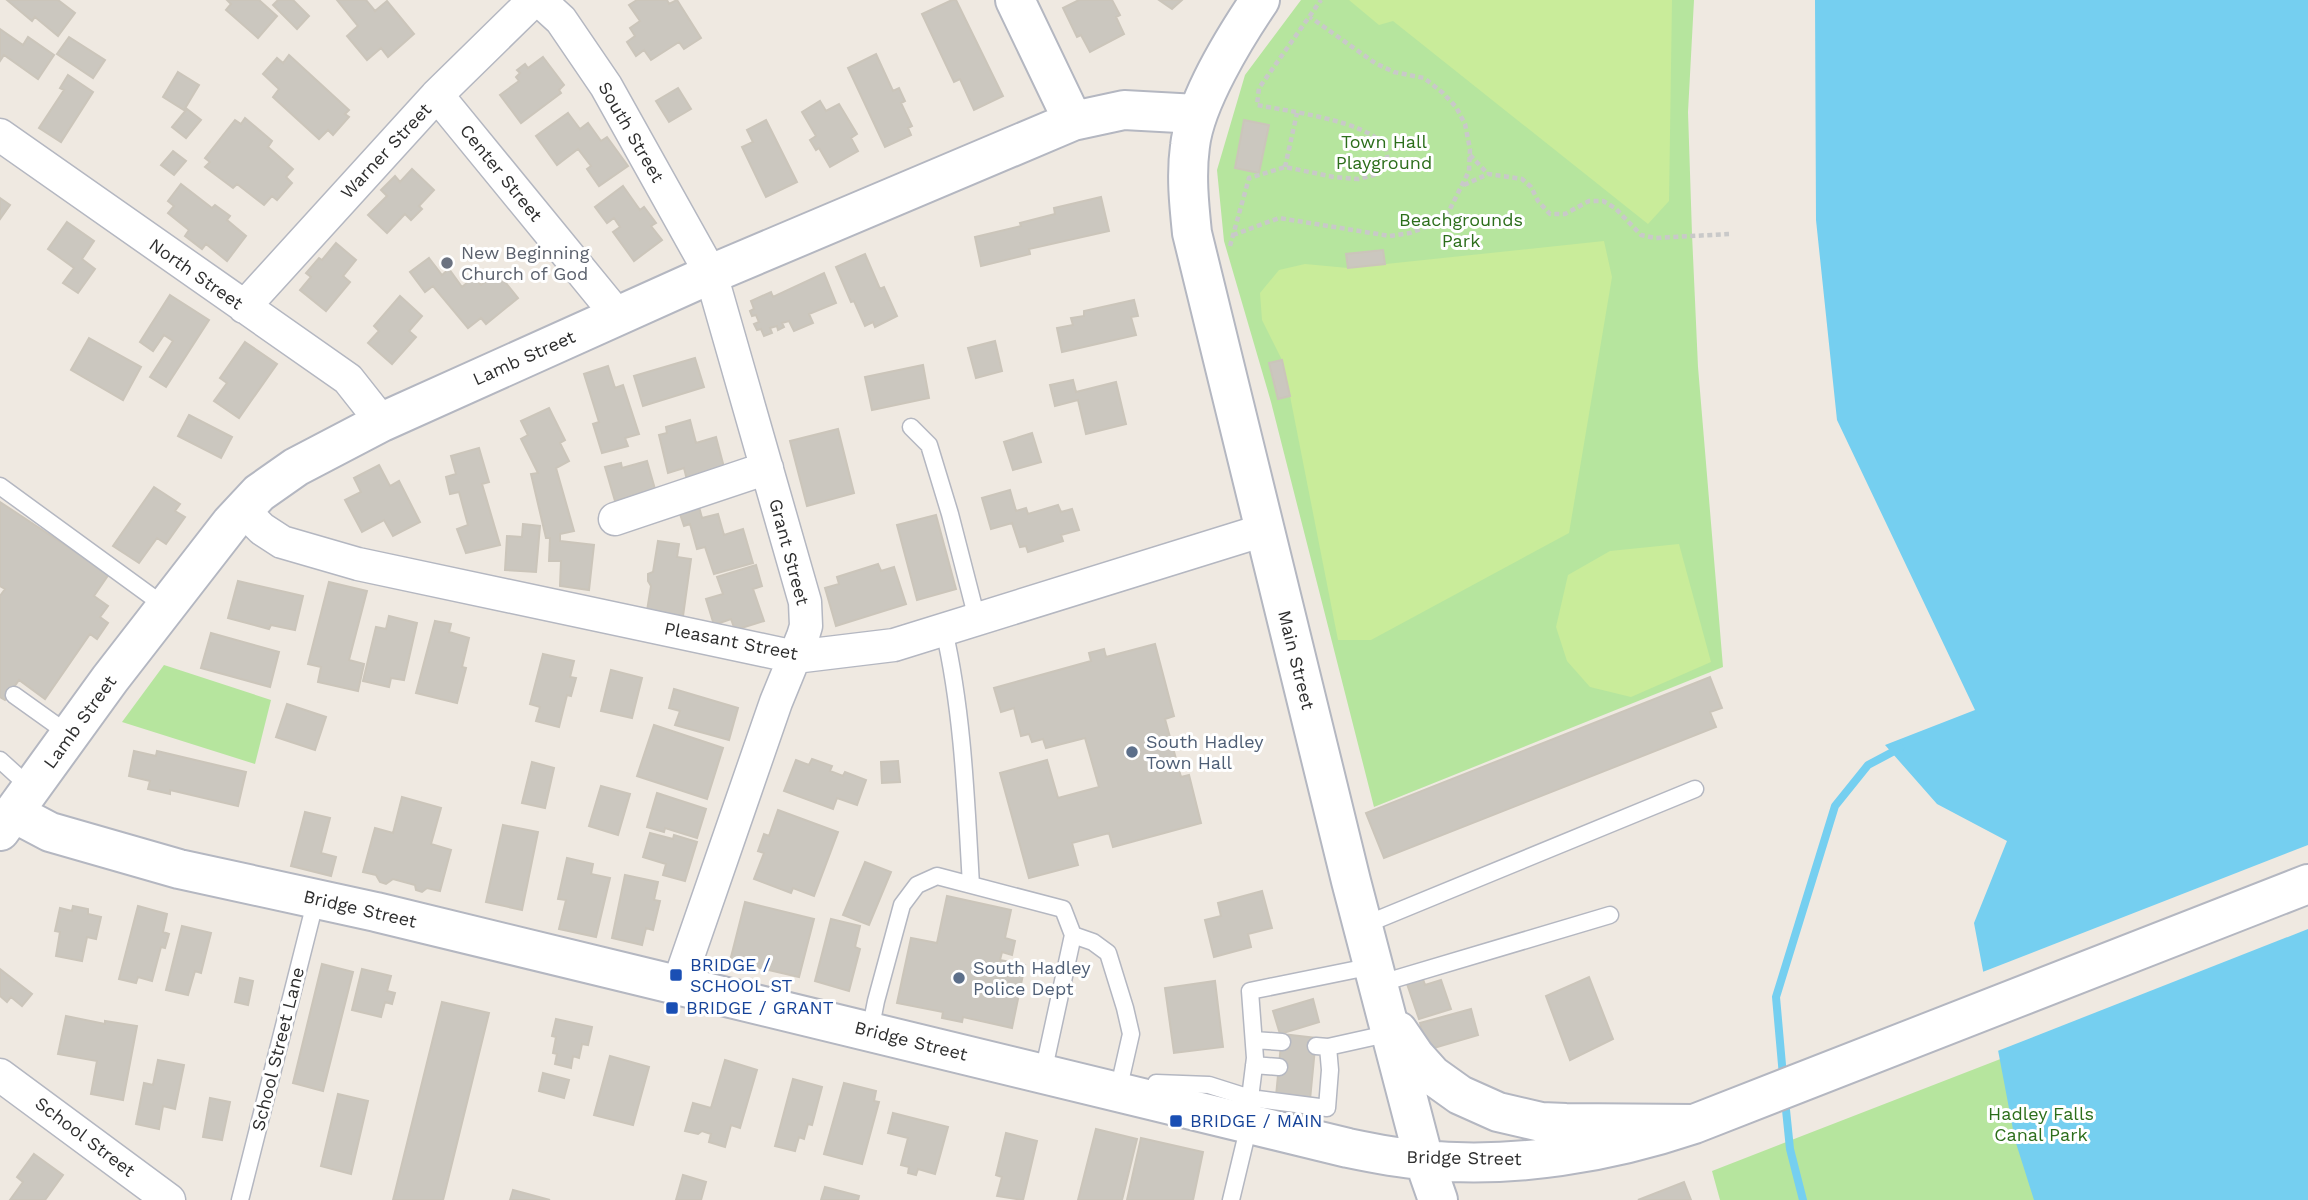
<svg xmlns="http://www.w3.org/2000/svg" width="2308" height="1200" font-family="'Work Sans',sans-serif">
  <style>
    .green { fill: #b6e59e }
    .pitch { fill: #c9ec9a }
    .water { fill: #75cff0 }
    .pier { fill: #efe9e1 }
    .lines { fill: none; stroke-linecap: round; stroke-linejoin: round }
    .stream { stroke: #75cff0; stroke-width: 8 }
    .building { fill: #cbc7bf; stroke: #cbc5ba; stroke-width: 2 }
    .lane-casing { stroke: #b4b7c1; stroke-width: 19 }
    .street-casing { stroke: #b4b7c1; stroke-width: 35 }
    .secondary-casing { stroke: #b4b7c1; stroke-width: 42 }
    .path { stroke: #c9c9c9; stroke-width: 4.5; stroke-dasharray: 5 3.5; stroke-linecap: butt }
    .lane { stroke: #fff; stroke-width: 16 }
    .street { stroke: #fff; stroke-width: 32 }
    .secondary { stroke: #fff; stroke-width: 38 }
    .worship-dot { fill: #6b7280; stroke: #fff; stroke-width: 2.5 }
    .service-dot { fill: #5c6f8a; stroke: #fff; stroke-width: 2.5 }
    .transit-dot { fill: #1a4fb4; stroke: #fff; stroke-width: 2.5 }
    .labels { text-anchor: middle; stroke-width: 6; stroke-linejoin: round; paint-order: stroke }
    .street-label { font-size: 18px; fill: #2e2e2e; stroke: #fff }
    .park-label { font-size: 18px; fill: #2c6e1b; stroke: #fff }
    .worship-label { font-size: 18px; fill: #5b616d; stroke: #fff; text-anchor: start }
    .service-label { font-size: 18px; fill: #4e5e75; stroke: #fff; text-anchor: start }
    .transit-label { font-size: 18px; fill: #164399; stroke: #fff; text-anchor: start }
  </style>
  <rect width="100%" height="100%" fill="#efe9e1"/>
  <path class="green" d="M1301,0H1694L1688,112L1692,234L1698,367L1723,667L1374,807L1271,402L1224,241L1217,170L1245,75Z
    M164,665L271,700L255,764L122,722Z
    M2088,1025L2149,1200H1720L1712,1171Z"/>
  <path class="pitch" d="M1349,0H1672L1669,201L1648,224L1393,21L1379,25Z
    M1604,241L1612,277L1569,533L1371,640H1338L1290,396L1282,360L1262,320L1260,293L1279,270L1305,264L1348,268Z
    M1679,544L1711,662L1631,697L1590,687L1567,661L1556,627L1568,575L1610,551Z"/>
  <path class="water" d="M1815,0H2308V1200H2034L2015,1140L1974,923L2007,841L1937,804L1885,745L1975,710L1837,420L1816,220Z"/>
  <path class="pier" d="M2308,845V929L1995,1052L1980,973Z"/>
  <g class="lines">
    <path class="stream" d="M1783,1076L1776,997L1835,806L1868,765L1900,748
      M1785,1100L1790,1149L1803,1200"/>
  </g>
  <path class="building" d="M7,0H58L75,13L58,36L35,17L32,21Z
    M227,0H259L277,16L258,38L226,10L231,4Z
    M278,0H293L309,16L297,29L273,5Z
    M337,0H366L375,11L387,1L414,34L388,57L381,48L367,60L347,36L358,26Z
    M637,0H667L669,4L677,0L701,38L684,49L679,42L651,60L644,50L636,56L627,42L635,36L630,28L640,21L629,5Z
    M952,0H956L1003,96L974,110L960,79L954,82L922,14Z
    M1079,0H1112L1120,15L1116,17L1124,34L1090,52L1081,35L1077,37L1063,8Z
    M1159,0H1182L1172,9Z
    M0,29L23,45L28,37L54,55L38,79L4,55L0,61Z
    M69,37L105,60L93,78L57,54Z
    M876,54L893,91L899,88L905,101L901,103L912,126L908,128L911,135L885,147L848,68Z
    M289,55L349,110L345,114L349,117L333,135L328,130L319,139L273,97L279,89L263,74L277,58L283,63Z
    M543,57L564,85L559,90L561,93L521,123L500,95L519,81L516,77L520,73L517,70L525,64L528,68Z
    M178,72L199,85L184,110L163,97Z
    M68,75L93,92L61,142L39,128L64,90L60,88Z
    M678,88L691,109L669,122L656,101Z
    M820,101L826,111L839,104L857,134L851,138L858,151L830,167L819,148L816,150L810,140L816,136L802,112Z
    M187,109L201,120L186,138L172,127Z
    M568,113L580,129L588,123L601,141L607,137L628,166L599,186L587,169L591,166L578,149L557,165L536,136Z
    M245,118L272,141L268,147L293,169L286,177L292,183L277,200L272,196L264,205L237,184L233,188L205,167L210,162L205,158L235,120L241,124Z
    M766,120L797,182L766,197L742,147L753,142L747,130Z
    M1244,120L1269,125L1259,173L1235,168Z
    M173,151L186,161L174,175L161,165Z
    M412,169L434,190L419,206L422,209L411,220L405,214L387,233L368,215L387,196L381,190L395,176L400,182Z
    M181,184L212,208L215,205L230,216L227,220L246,236L227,261L206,244L202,249L185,236L189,230L168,213L174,206L168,201Z
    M623,186L640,210L644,207L656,223L651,226L662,240L634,261L613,232L620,227L614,218L607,223L595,207Z
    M1101,197L1109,231L1029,249L1030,254L981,266L975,237L1021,226L1020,223L1055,214L1054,208Z
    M0,198L10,205L0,219Z
    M67,222L94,241L82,259L95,269L78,293L63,283L74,268L48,249Z
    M336,243L356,260L343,276L350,282L326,311L300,290L311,277L306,273L319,258L322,260Z
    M1383,250L1385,264L1348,268L1346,254Z
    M865,254L880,289L884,287L897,316L875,327L873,322L865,326L854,301L851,302L836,267Z
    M429,258L442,275L449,269L462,287L474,277L481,285L497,272L518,298L486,324L481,318L468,328L433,286L425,292L410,272Z
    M824,273L836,303L809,314L813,323L794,331L789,321L782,323L784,327L778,330L777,326L770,328L772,333L764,336L761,329L757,330L754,324L759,322L756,315L752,316L750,311L754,309L751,301L771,292L773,297Z
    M170,295L209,320L166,387L150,377L173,341L164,335L153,351L140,342Z
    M400,296L422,316L409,331L416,337L392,364L368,343L379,331L374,326Z
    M1134,300L1138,316L1131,317L1136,335L1062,352L1057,328L1073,325L1071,318L1084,316V311Z
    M89,338L141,367L123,400L71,370Z
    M995,341L1002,371L976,378L968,348Z
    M245,342L277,364L239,418L214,401L227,383L220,378Z
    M695,358L704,387L643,406L634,376Z
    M1282,360L1290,396L1278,399L1269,363Z
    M923,365L929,398L872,410L865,377Z
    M608,366L615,388L623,385L639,434L625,438L628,446L602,453L593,424L599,422L584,374Z
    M1073,380L1076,392L1116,382L1126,424L1086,434L1078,400L1055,406L1050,385Z
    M549,408L565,440L560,443L569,461L556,468L574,531L560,534V541L594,545L589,590L560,586L561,561H549L550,538H546L531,474L538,473L521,439L528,435L521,421Z
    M189,415L232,437L221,458L178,436Z
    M690,420L696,443L716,437L725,471L687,480L684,468L668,473L659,435L667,433L666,427Z
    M838,429L854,493L807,506L790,441Z
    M1032,433L1041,462L1013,470L1004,442Z
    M479,448L489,482L482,484L500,545L466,553L457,529L468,525L459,492L450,494L446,477L456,474L451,456Z
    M647,461L655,489L615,501L605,467L621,463L622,468Z
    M379,465L390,486L399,481L420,522L393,536L384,520L362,532L345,500L361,492L354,478Z
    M154,487L180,504L175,511L185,517L166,544L157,538L139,563L113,546Z
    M1010,490L1016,511L1026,508L1028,514L1058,505L1061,512L1072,509L1079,530L1061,535L1063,541L1028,552L1026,546L1020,547L1012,523L991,529L982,498Z
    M0,502L109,574L94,596L108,606L100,617L108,623L97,639L90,634L45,699L19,680L5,700L0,697V596L5,589L0,586Z
    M698,503L702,518L718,514L724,535L743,529L753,563L714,574L705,547L697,549L690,524L684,526L678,508Z
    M936,515L956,589L917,600L897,525Z
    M523,524L540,526L536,572L505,570L507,536L522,537Z
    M658,541L679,544L677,557L691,559L683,616L647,611L651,586L648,581V574L653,572Z
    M878,564L881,571L894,567L906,604L836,626L825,588L839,584L837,577Z
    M756,565L762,586L753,589L764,621L735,630L731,619L714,625L706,599L723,594L717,577Z
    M238,581L303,596L295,630L271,625L269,629L228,618Z
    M329,582L367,591L349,660L364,664L358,691L318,682L321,667L308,664Z
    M389,616L417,623L404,680L391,678L389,687L363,681L376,627L386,629Z
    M435,621L451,624L449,632L469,638L462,667L466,668L457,703L416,693Z
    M211,633L279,652L270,687L201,668Z
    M1155,644L1174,716L1165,719L1181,777L1189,775L1201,823L1113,847L1109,833L1072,843L1078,865L1029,878L1000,773L1047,760L1058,798L1099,787L1085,738L1046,748L1043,739L1032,742L1029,734L1021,736L1014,708L1001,712L994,688L1091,661L1089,653L1104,649L1106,657Z
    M543,654L574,661L570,677L576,678L571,696L567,695L559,727L536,721L540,707L530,704Z
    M611,670L642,678L632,718L601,711Z
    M1710,677L1722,708L1710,712L1716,727L1384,858L1366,813Z
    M674,689L738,708L729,740L675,725L680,711L669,708Z
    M287,704L326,717L315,750L276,737Z
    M654,725L723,748L707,799L637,776Z
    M134,751L156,756L157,751L246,772L238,806L170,790V794L148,789L150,781L129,776Z
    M812,759L832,766L830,771L843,776L845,772L866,780L857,805L837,798L833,809L784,791L796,760L809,765Z
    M898,761L900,782L882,783L881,762Z
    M532,762L554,768L545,808L522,803Z
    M601,786L630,794L618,835L589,826Z
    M657,793L706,809L697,838L665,828L664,832L647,827Z
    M402,797L441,808L431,844L451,850L440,891L427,888L422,892L416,890L415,885L393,879L386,884L380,882L376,875L363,872L375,828L393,833Z
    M778,810L838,832L814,896L793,888L791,893L754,879L764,853L758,851L764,834L769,836Z
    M305,812L330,818L321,853L336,857L331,876L291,866Z
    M503,825L538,832L522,910L486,902Z
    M650,833L673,839L674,835L697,842L685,881L663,875L666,864L643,857Z
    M567,858L593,864L591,874L610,878L596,937L559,929L566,900L558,899Z
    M865,862L891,872L869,925L843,915Z
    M625,875L658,882L654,900L660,901L653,930L646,928L642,945L612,938Z
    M1262,891L1272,928L1248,934L1251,947L1214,957L1205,920L1221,916L1218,903Z
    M947,896L1011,910L1005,938L1015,941L1012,955L1002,952L1000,960L1025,965L1012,1028L963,1017L962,1022L942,1018L943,1012L897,1003L911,938L937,943Z
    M745,902L814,919L799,977L730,961Z
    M73,906L88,909V914L101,917L96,939L87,937L82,961L56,956L60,932L55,931L60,908L72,911Z
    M138,906L167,914L163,932L169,934L165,948L161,947L152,981L138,977L136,983L119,979Z
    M831,919L860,926L855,947L860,949L849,991L815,981Z
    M182,926L211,933L201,973L195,971L188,995L166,990Z
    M322,964L353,972L323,1091L293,1083Z
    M0,969L32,994L22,1006L11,997L7,1002L0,996Z
    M362,969L391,976L387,991L395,993L392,1004L385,1002L381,1017L352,1010Z
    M1422,976L1425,985L1441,980L1451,1009L1419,1019L1406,981Z
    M1589,977L1613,1039L1570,1060L1546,996Z
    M240,978L253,981L248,1005L235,1002Z
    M1215,981L1223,1047L1174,1053L1165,988Z
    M1313,999L1319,1022L1280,1034L1273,1011Z
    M442,1002L489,1013L443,1200H393Z
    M1471,1009L1478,1035L1427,1050L1420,1023Z
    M66,1016L105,1024V1021L137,1026L123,1100L91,1094L97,1061L58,1054Z
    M556,1019L592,1027L588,1045L582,1044L579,1058L573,1056L571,1068L555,1064L557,1054L553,1053L556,1037L552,1036Z
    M1282,1034L1316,1038L1310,1100L1276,1096Z
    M610,1056L649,1067L633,1125L594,1115Z
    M158,1060L184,1065L175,1109L163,1106L159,1129L136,1124L144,1083L153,1085Z
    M725,1060L757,1070L740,1128L731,1125L725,1147L709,1142L711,1134L702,1131L698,1134L685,1131L693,1103L711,1108Z
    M543,1073L569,1080L564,1098L539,1091Z
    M793,1079L822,1087L812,1125L808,1124L804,1139L799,1137L795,1151L775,1146Z
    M844,1083L876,1091L874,1101L879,1102L862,1164L824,1154Z
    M338,1094L368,1101L351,1174L321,1166Z
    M210,1098L230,1102L222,1140L203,1137Z
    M893,1113L948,1127L935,1174L918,1169L916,1175L908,1173L909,1167L901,1165L908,1138L888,1133Z
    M1096,1129L1137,1139L1122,1200H1078Z
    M1006,1133L1037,1141L1023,1200L997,1196L1002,1177L996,1175Z
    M1141,1138L1203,1152L1193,1200H1127Z
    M34,1154L63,1175L45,1200H10L23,1182L17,1177Z
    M683,1175L706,1182L701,1200H676Z
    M1684,1182L1691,1200H1638Z
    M825,1187L859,1196L858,1200H821Z
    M513,1190L550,1200H510Z"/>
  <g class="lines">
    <defs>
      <path id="lane" d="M911,427L929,445L950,514L977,619
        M0,486L166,607
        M944,630C963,713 966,799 971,885
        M14,695L70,735
        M0,760L32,789
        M1362,926L1695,789
        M1378,984L1610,915
        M870,1031L876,1001L902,905L917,885L937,876L1063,909L1073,935
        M1254,1040L1282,1042
        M1316,1046L1328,1047L1330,1070L1327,1108L1250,1098L1255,1058L1250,991L1373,966
        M1328,1047L1391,1033
        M1254,1065L1279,1067
        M1043,1073L1073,935L1093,942L1108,953L1125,1008L1131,1034L1118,1091
        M1155,1094L1156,1083L1209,1085L1250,1098L1249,1125L1231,1200
        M240,1200L316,899"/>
      <path id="street" d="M539,0L561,20L606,86L711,274L805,602L806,626L803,636L776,702L678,985
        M437,95L618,316
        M0,135L348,379L382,422
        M244,307L437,95L534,0
        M243,510L262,529L282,542L358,564L795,657L894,645L1264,530
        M615,519L767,468
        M0,1075L169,1200"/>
      <path id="secondary" d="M1015,0L1073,121
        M1260,0C1235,37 1195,102 1190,146C1186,175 1189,204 1192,233L1351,881L1424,1160L1438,1200
        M14,813L50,832L179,869L376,912L1348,1148C1372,1153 1397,1158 1422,1160C1513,1169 1608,1153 1694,1124
        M0,831L110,679L231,523L259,493L296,467L382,422L711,274L1073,121L1124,110L1197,114
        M1398,1031L1415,1056L1432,1075L1460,1095L1498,1112L1541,1122L1566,1123L1694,1124L2308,884"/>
    </defs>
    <use href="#lane" class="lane-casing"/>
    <use href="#street" class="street-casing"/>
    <use href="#secondary" class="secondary-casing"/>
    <path class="path" d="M1470,155L1488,174
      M1285,167L1297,113
      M1464,185L1488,174L1522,179L1531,187L1538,201L1550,214H1565L1589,201H1603L1615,208L1641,235L1655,238L1729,234
      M1233,235L1279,218L1390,236L1410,233L1431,225L1449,211L1469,171L1470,149L1465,124L1456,107L1443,93L1424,78L1394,72L1375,63L1310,17
      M1230,246L1249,178L1285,167L1334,177L1358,179L1378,174L1388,163C1387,158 1387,151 1385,147C1369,121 1287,111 1257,105L1259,88L1321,0"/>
    <use href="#lane" class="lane"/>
    <use href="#street" class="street"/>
    <use href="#secondary" class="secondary"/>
  </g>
  <circle class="worship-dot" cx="447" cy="263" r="7"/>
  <g class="service-dot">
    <circle cx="1132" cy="752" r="7"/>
    <circle cx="959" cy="978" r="7"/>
  </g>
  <g class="transit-dot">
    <rect x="669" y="968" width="14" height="14" rx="3.5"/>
    <rect x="665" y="1001" width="14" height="14" rx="3.5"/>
    <rect x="1169" y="1114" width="14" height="14" rx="3.5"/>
  </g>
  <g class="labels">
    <g class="street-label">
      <text transform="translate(631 132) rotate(60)" y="6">South Street</text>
      <text transform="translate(386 151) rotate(-47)" y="6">Warner Street</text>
      <text transform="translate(501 173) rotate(51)" y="6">Center Street</text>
      <text transform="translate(196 274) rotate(35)" y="6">North Street</text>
      <text transform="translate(524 358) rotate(-24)" y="6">Lamb Street</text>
      <text transform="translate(789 552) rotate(75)" y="6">Grant Street</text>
      <text transform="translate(731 641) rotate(11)" y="6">Pleasant Street</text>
      <text transform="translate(1296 660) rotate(76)" y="6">Main Street</text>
      <text transform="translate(80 722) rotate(-54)" y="6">Lamb Street</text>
      <text transform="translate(360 909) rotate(13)" y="6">Bridge Street</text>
      <text transform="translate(911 1041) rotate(14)" y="6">Bridge Street</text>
      <text transform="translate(278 1049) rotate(-76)" y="6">School Street Lane</text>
      <text transform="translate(85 1137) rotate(37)" y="6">School Street</text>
      <text transform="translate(1464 1158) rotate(1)" y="6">Bridge Street</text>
    </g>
    <g class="park-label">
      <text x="1384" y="148">Town Hall<tspan x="1384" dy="21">Playground</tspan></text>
      <text x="1461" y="226">Beachgrounds<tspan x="1461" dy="21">Park</tspan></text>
      <text x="2041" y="1120">Hadley Falls<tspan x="2041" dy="21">Canal Park</tspan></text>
    </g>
    <g class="worship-label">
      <text x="461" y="259">New Beginning<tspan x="461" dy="21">Church of God</tspan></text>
    </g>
    <g class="service-label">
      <text x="1146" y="748">South Hadley<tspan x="1146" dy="21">Town Hall</tspan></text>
      <text x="973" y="974">South Hadley<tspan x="973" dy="21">Police Dept</tspan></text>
    </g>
    <g class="transit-label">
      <text x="690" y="971">BRIDGE /<tspan x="690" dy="21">SCHOOL ST</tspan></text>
      <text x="686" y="1014">BRIDGE / GRANT</text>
      <text x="1190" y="1127">BRIDGE / MAIN</text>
    </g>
  </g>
</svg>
